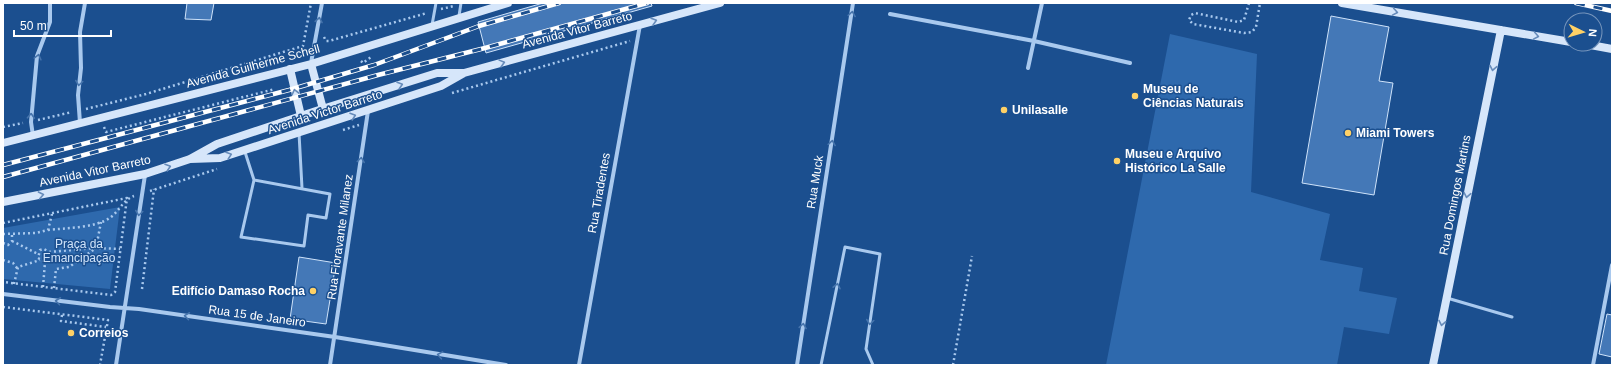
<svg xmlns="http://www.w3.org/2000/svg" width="1615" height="368" font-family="Helvetica,sans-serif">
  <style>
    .green { fill: #2e69ad }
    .building { fill: #4478b7; stroke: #cfe3fa }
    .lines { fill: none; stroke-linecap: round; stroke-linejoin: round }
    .path { stroke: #a9c9ee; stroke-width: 2.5; stroke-dasharray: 2 3; stroke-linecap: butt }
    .lane { stroke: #a9c9ee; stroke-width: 3 }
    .street { stroke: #a9c9ee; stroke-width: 4 }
    .secondary { stroke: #d6e6fa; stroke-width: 8 }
    .rail-casing { stroke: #fff; stroke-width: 4.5 }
    .rail { stroke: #1b4f8f; stroke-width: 3; stroke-dasharray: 9; stroke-linecap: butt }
    .oneway { stroke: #668bba }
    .oneway2 { stroke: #4674ac }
    .poi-dot { fill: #ffd166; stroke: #1b4f8f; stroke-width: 1.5 }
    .labels { text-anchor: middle; stroke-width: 3; stroke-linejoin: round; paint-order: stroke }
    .street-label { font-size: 12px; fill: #fff; stroke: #1b4f8f }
    .poi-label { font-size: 12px; font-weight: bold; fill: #fff; stroke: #1b4f8f; text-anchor: start }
    .park-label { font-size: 12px; fill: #cfe3fa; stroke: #1b4f8f }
  </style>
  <rect width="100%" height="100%" fill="#1b4f8f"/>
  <path class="green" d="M1170,34L1257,54L1251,192L1330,214L1320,260L1363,268L1359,291L1397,298L1389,334L1344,327L1337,365H1106Z
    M120,207L110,289L3,279V228Z"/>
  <path class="building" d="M187,3H214L211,20L185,19Z
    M543,3H651L652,6L486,53L478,22Z
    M1331,16L1389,27L1379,81L1393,83L1374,195L1302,183Z
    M299,257L336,263L326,324L290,319Z
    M1607,314L1612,315V357L1599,354Z"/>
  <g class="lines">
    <path class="path" d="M1249,3L1244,20L1238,22L1195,13L1191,15L1189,20L1193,24L1244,33L1252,32L1256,27L1260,3
      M441,9L454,6
      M324,37L326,41H329L427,13
      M361,61L363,63L371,57
      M452,93L630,41
      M86,109L146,94L303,46L311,3
      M38,120L72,112
      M3,127L23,123
      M104,127L106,132L275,89
      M343,130L359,125
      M150,191L217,169
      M3,223L127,198L115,292L111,295L3,282
      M48,230C65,228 97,228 111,217C120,210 123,200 134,196
      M3,234L36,233L48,230L52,214
      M12,241L38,254
      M3,243L8,245L12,241V235L10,234
      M49,252L96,248L120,249
      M3,260L13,263L17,268
      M14,284L18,267L40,260
      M43,287L45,262L48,260L49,252L44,249L40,250L38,258L45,262
      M54,288L56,269L69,267L96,248L101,222
      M142,289L154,189
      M3,307L108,320L100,365
      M62,315L61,321L106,327
      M953,365L972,256"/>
    <path class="lane" d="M459,16L461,3
      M432,25L436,3
      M299,133L302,188
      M245,152L254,180
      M254,180L330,194L326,218L308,215L304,246L241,237Z
      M1447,298L1512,317
      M821,365L845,247L880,254L866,349L873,365"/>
    <path class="street" d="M890,14L1034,41L1130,63
      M311,63L322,3
      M1028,68L1042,3
      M80,123L78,95L81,68L80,32L85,3
      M33,136L31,122L37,56L50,22V3
      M3,294L110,307L139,309L335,337L506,365
      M116,365L145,175
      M330,365L368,111
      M579,365L640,25
      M797,365L853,3
      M1593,365L1612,265"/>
    <path class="secondary" d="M1342,3L1571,42
      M1585,44L1612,49
      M311,64L323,109
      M290,69L301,116
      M3,143L311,64L508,3
      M190,159L220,158L441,86L464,73L720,3
      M3,202L145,174L190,159L217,144L316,111L437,73H463
      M1433,365L1501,30"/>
    <defs>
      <path id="rail" d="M1576,3L1612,11
        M3,165L289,90L374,65L479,26L559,3
        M3,177L378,75L485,48L647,3"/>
    </defs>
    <use href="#rail" class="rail-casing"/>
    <use href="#rail" class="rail"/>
  </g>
  <defs><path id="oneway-chevron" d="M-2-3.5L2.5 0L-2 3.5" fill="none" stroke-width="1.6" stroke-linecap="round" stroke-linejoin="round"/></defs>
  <g class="oneway">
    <use href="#oneway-chevron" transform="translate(1395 12) rotate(10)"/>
    <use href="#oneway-chevron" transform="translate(654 21) rotate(-16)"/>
    <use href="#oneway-chevron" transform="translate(1536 36) rotate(10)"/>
    <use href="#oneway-chevron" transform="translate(502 63) rotate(-15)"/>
    <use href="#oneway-chevron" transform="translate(1493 68) rotate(101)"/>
    <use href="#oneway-chevron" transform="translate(400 85) rotate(-17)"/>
    <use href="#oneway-chevron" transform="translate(295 92) rotate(-104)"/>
    <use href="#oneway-chevron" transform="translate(353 116) rotate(-18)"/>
    <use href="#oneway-chevron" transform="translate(229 155) rotate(-19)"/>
    <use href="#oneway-chevron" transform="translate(168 167) rotate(-18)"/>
    <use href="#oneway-chevron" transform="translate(41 195) rotate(-11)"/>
    <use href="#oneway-chevron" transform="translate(1467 195) rotate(101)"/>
    <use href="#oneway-chevron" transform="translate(1442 323) rotate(101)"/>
  </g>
  <g class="oneway2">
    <use href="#oneway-chevron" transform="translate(852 14) rotate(-81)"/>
    <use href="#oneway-chevron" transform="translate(319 20) rotate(-80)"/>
    <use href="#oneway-chevron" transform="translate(38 57) rotate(-76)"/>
    <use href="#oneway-chevron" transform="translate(79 83) rotate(98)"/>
    <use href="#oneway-chevron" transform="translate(31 116) rotate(-87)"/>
    <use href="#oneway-chevron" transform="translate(832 143) rotate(-81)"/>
    <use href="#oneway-chevron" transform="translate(361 160) rotate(-82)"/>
    <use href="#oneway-chevron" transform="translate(139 213) rotate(98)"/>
    <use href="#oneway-chevron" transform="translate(837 286) rotate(-78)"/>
    <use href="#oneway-chevron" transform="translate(58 301) rotate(-173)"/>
    <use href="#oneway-chevron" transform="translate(187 316) rotate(-172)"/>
    <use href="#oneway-chevron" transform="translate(870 322) rotate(98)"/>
    <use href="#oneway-chevron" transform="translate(803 326) rotate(-81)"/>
    <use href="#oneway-chevron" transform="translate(440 355) rotate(-170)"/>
  </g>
  <g class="poi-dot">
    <circle cx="1135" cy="96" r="4"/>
    <circle cx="1004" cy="110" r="4"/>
    <circle cx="1348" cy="133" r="4"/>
    <circle cx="1117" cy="161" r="4"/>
    <circle cx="313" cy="291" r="4"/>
    <circle cx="71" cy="333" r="4"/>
  </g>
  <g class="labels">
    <g class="street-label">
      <text transform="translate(577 30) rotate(-15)" y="4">Avenida Vitor Barreto</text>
      <text transform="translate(253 66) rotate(-15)" y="4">Avenida Guilherme Schell</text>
      <text transform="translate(325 112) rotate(-18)" y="4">Avenida Victor Barreto</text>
      <text transform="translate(95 171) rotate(-12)" y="4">Avenida Vitor Barreto</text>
      <text transform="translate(815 182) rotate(-81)" y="4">Rua Muck</text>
      <text transform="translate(599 193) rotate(-80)" y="4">Rua Tiradentes</text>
      <text transform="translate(1455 195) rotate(-79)" y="4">Rua Domingos Martins</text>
      <text transform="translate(340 237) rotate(-82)" y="4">Rua Fioravante Milanez</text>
      <text transform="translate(257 316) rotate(8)" y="4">Rua 15 de Janeiro</text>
    </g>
    <g class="poi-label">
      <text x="1143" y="93">Museu de<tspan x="1143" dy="14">Ciências Naturais</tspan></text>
      <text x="1012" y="114">Unilasalle</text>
      <text x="1356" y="137">Miami Towers</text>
      <text x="1125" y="158">Museu e Arquivo<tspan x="1125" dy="14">Histórico La Salle</tspan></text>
      <text x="305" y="295" text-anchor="end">Edifício Damaso Rocha</text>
      <text x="79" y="337">Correios</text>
    </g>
    <g class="park-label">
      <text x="79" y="248">Praça da<tspan x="79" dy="14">Emancipação</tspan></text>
    </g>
  </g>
  <rect width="1615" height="368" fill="none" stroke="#ffffff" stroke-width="8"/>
  <g transform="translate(1583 32) rotate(95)"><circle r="19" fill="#1b4f8f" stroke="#7695bc"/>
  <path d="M0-3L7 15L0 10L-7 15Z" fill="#ffd166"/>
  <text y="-6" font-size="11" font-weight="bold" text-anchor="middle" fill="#ffffff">N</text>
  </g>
  <path d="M14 30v6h97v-6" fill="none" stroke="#ffffff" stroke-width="2"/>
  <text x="20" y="30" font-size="12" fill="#ffffff" stroke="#1b4f8f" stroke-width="3" paint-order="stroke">50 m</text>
</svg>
